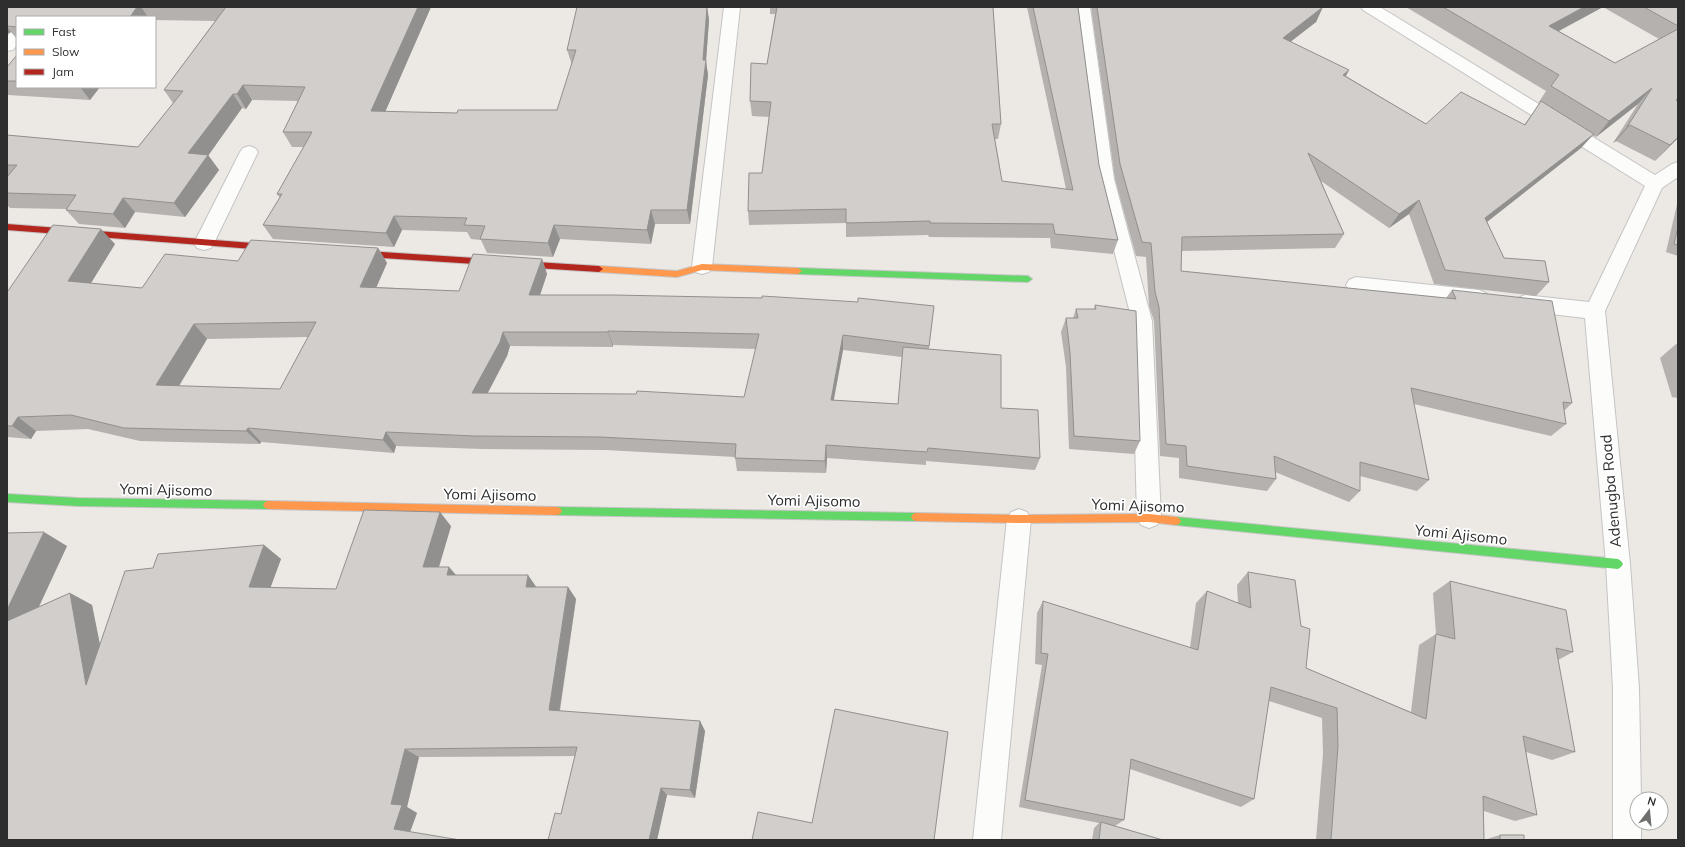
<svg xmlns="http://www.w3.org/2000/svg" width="1685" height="847" font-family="Mulish,sans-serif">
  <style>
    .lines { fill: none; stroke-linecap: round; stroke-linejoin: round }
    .street-casing { stroke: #c5c4c5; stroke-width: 2 }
    .fast-casing { stroke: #c5c4c5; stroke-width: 2 }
    .slow-casing { stroke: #c5c4c5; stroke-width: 2 }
    .jam-casing { stroke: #c5c4c5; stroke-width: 2 }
    .street { fill: #fcfcfb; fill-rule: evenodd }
    .fast { fill: #63d668; fill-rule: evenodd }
    .slow { fill: #ff974d; fill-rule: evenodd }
    .jam { fill: #b3261e; fill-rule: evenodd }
    .wall { fill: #b4b1af; fill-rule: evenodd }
    .shaded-wall { fill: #92908e }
    .building { fill: #d1cecb; stroke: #92908e; fill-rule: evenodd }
    .labels { text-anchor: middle; stroke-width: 3.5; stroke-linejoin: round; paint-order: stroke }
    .street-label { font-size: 15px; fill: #2e2e2e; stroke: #fff }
  </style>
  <rect width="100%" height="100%" fill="#ece8e4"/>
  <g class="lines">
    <defs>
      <path id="street" d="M724,7H740L712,267L709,272L702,274L695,272L692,267Z
        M1074,7H1090L1114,179L1152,321L1161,518L1157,525L1149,528L1141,525L1137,518L1132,321L1096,179Z
        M1361,7H1380L1655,175L1672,164L1678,162V177L1662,188L1605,311L1630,564L1639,688L1641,799H1637V823H1641V840H1613V688L1606,564L1585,318L1525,311L1518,308L1515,303L1518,298L1525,295L1589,302L1645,186L1363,10Z
        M17,30V45L13,50L7,51V36L11,32Z
        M249,146L255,148L258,152L214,243L211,248L204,250L197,248L194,243L240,152L243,148Z
        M1356,277L1479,290L1486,293L1489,298L1486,303L1479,306L1356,293L1349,290L1346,285L1349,280Z
        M1019,509L1027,512L1031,519L1001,840H973L1007,519L1011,512Z"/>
      <path id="fast" d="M798,268L1028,276L1032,279L1028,282L798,274L794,271Z
        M7,494L78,498L268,501L271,502L273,505L271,508L268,509L78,506L7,502Z
        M557,507L916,513L919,514L921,517L919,520L916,521L557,515L554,514L552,511L554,508Z
        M1176,517L1618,559L1621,561L1623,564L1621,567L1618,569L1176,525L1173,524L1171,521L1173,518Z"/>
      <path id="slow" d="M702,264L798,268L802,271L798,274L702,270L677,277L599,272L595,269L599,266L677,271Z
        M268,501L557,507L560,508L562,511L560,514L557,515L268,509L265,508L263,505L265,502Z
        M916,513L1019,515L1149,514L1176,517L1179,518L1181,521L1179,524L1176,525L1149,522L1019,523L916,521L913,520L911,517L913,514Z"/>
      <path id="jam" d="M7,224L277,245L281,248L277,251L7,230Z
        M351,250L599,266L603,269L599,272L351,256L347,253Z"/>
    </defs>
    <use href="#street" class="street-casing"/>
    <use href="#fast" class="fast-casing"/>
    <use href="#slow" class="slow-casing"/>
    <use href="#jam" class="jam-casing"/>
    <use href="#street" class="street"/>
    <use href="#fast" class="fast"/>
    <use href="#slow" class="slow"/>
    <use href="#jam" class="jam"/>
  </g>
  <path class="wall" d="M7,7H431L385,112L457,113L557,110L572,65L567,50L577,7H707L709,20L706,61L708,75L690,224H655L651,244L560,239L553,257L487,253L481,240L471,239L467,232L402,230L394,247L273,239L263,225L280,198L277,194L304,147H292L283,132L298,101L252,100L246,109L242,108L208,155L219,170L185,217L135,212L125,228L79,224L66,210V209L10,208L7,205V135L138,147L173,103L164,90L215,21L155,20V17H17V39L11,32L7,34Z
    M770,7H993L1001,124L998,139H995L1002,181L1066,189L1027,7H1078L1099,165L1118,240L1113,254L1051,248L1050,238L929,237L928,235L846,237V223L749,225L748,211L762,173L769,117L752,116L750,101L767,64L775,14H770Z
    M1091,7H1322L1316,22L1290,42L1349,70L1346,76L1426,124L1524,125L1540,103L1539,102L1546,91L1406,7H1678V138L1655,161L1616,141L1613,143L1638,104L1596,137L1592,135L1581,148L1487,222L1504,258L1549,282L1536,296L1434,284L1409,214L1389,228L1321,181L1344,234L1335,248L1182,251L1181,271L1446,298L1452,290L1572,403L1564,411L1566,424L1551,436L1414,404L1429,480L1417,491L1360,476V491L1349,502L1275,472L1276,479L1267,491L1179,478V458L1160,456L1154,321L1149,306L1146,257L1136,256L1115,179ZM1603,7L1659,39L1615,63L1559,31Z
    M17,55V87H100L90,100L8,95L7,93V67Z
    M1678,200V256L1666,252Z
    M115,244L91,283L142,288L238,261L378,248L387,263L376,287L459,291L542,259L547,274L540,295L934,306L929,349L1001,408L1040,458L1035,470L926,461V465L827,458L826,473L737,471L735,457L605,450L482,449L396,446L394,453L261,442L260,444L140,441L88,429L36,431L31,439L7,437V291ZM308,337L280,389L179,386L207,339ZM613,345L756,349L744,397L488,393L507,356L510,346L613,347ZM843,350L902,357L898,404L834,400Z
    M1095,305L1140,441L1134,454L1069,449L1066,367L1061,332L1066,318H1073L1076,309H1094Z
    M1676,344L1678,345V398L1672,397L1660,358Z
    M451,526L439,567H449L456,575L536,587H568L576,599L560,711L700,721L705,731L695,798L667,795L657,840H548L561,814L575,756L419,757L407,807L417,813L410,831L7,840V533L67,546L39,607L70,593L92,605L100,645L153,568L264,545L281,559L270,587L336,589Z
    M1248,572L1306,668L1411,712L1419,645L1436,634L1433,593L1450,581L1573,652L1558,660L1575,752L1552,760L1526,752L1537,815L1515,821L1484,811V840L1500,835L1524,840H1316L1323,754L1322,718L1269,701L1254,799L1241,807L1130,769L1124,820L1115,826L1163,840H1092L1094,828L1099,823L1019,807L1042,665L1035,664L1037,613L1043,601L1190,648L1196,603L1207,591L1238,603L1237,585Z"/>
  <path class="shaded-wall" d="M137,7H141L148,17H130Z
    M418,7H431L379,126L371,111Z
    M707,7L709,20L706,61L708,75L690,224L687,210L703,60Z
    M1323,7L1316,22L1276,53L1283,38Z
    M1584,7H1603L1538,42L1549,26Z
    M7,27L11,32L7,34Z
    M1349,70L1341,84L1343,75Z
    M243,85L252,100L246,109L237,94Z
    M80,87H100L90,100Z
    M1652,88L1638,104L1596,137L1609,121Z
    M233,94L242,108L203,163L208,155L219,170L185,217L174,203L188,153Z
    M1630,125L1616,141L1613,143L1627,127Z
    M1594,134L1581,148L1474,232L1485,218Z
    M1678,137V138L1655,161L1670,145Z
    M123,198L135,212L125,228L113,214Z
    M1419,200L1409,214L1389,228L1399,214Z
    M651,210L655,224L651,244L647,230Z
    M394,216L402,230L394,247L386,233Z
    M554,225L560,239L553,257L548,243Z
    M101,229L115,244L83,296L68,281Z
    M378,248L387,263L370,302L360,287Z
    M542,259L547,274L535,310L529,295Z
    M194,324L207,339L171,399L156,385Z
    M608,331L613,345V347L608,332Z
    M503,332L510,346L507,356L480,407L472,393Z
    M843,335V350L831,413V400Z
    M18,417L36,431L31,439L12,426Z
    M248,428L261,442L260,444L246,431Z
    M386,432L396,446L394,453L383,440Z
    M826,445L827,458L826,473L825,461Z
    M440,512L451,526L435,580L423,567Z
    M44,532L67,546L25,636L7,628V610Z
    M264,545L281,559L266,600L249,587Z
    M449,567L460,580L447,575Z
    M528,575L537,588L526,587Z
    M568,587L576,599L558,720L549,710Z
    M70,593L92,605L110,695L86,685Z
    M700,721L705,731L695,798L690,790Z
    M405,749L419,757L407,807L417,813L409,835L394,829L391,804Z
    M661,788L667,795L657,840H649Z"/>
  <path class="building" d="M7,7H137L130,17H17V27L7,26Z
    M226,7H418L371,111L457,113L458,110H557L576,50H567L577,7H707L703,60H706L687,210H651L647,230L554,225L548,243L480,239L485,226L464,225L467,218L394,216L386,233L263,225L282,194H277L312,132H283L305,87L243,85L237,94H233L188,153L208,155L174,203L123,198L113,214L66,210L76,195L7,193V177L17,165H7V135L138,147L183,91L164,90Z
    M777,7H993L1001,124H992L1002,181L1073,190L1033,7H1078L1099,165L1118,240L1055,234L1053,224L930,223V221L846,223V209L748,211L749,173H762L771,102L750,101L751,63L767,64Z
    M1097,7H1323L1283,38L1349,70L1343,75L1426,124L1461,92L1525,125L1541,101L1594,134L1485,218L1504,258L1545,261L1549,282L1445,270L1419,200L1399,214L1308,153L1344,234L1182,237L1181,271L1456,299L1452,290L1552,301L1572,403L1563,402L1566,424L1411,388L1429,480L1360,462V491L1274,456L1276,479L1187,466L1186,446L1166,444L1159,307L1155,292L1151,243L1142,242L1120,164Z
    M1443,7H1584L1549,26L1615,63L1678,29V99L1676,100L1678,101V137L1670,145L1630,125L1627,127L1652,88L1609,121L1551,86L1559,75Z
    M1644,7H1678V26Z
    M17,55V81H7V67Z
    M53,225L101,229L68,281L142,288L165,254L238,261L251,240L378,248L360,287L459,291L473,254L542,259L529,295H614L762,298V296L858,302V298L934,306L929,346L843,335L831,400L898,404L903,347L1001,355V408L1038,410L1040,458L928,448L927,452L826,445L825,461L735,458L736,444L600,437L474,436L386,432L383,440L248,428L246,431L124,428L71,415L18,417L12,426H7V291H8ZM316,322L280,389L156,385L194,324ZM608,331L759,334L744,397L637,391L636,394L472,393L500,342L503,332H608Z
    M1678,227V245L1674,244Z
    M1095,305L1136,311L1140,441L1074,436L1070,353L1066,318H1078L1076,309H1096Z
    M364,510L440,512L423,567H449L447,575H528L526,587H568L549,710L700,721L690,790L661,788L649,840H548L555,813L561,814L577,747L405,749L391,804L402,805L394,829L460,840H7V621L70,593L86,685L125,571L153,568L158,554L264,545L249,587L336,589Z
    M44,532L7,610V533Z
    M1248,572L1295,580L1301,626L1310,629L1306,668L1426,719L1436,634L1455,639L1450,581L1566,610L1573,652L1556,648L1575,752L1523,736L1537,815L1483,796L1484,840H1331L1338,746L1337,708L1271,687L1254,799L1131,759L1124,820L1025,800L1048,654L1041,653L1043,601L1198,650L1207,591L1251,608Z
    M835,709L948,732L934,840H752L758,812L812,823Z
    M1101,822L1163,840H1099Z
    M1500,835H1524V840H1500Z"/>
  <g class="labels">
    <g class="street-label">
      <text transform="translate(166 490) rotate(1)" y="5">Yomi Ajisomo</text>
      <text transform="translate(1611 491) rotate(-95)" y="5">Adenugba Road</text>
      <text transform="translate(490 495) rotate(1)" y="5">Yomi Ajisomo</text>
      <text transform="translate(814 501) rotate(1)" y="5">Yomi Ajisomo</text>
      <text transform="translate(1138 506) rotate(2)" y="5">Yomi Ajisomo</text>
      <text transform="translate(1461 535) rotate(6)" y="5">Yomi Ajisomo</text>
    </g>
  </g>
  <rect width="1685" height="847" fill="none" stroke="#2e2e2e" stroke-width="16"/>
  <rect x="16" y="16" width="140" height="72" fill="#ffffff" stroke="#ababab"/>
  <rect x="24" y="29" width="20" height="6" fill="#63d668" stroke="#ababab"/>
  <text x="52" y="36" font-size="12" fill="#2e2e2e">Fast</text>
  <rect x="24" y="49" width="20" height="6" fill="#ff974d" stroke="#ababab"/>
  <text x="52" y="56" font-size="12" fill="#2e2e2e">Slow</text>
  <rect x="24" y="69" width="20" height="6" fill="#b3261e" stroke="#ababab"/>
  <text x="52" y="76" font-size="12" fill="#2e2e2e">Jam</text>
  <g transform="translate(1649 811) rotate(16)"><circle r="19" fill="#ffffff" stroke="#ababab"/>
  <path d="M0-3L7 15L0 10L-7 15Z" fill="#706f6e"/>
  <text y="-6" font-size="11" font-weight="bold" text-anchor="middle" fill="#2e2e2e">N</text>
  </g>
</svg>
